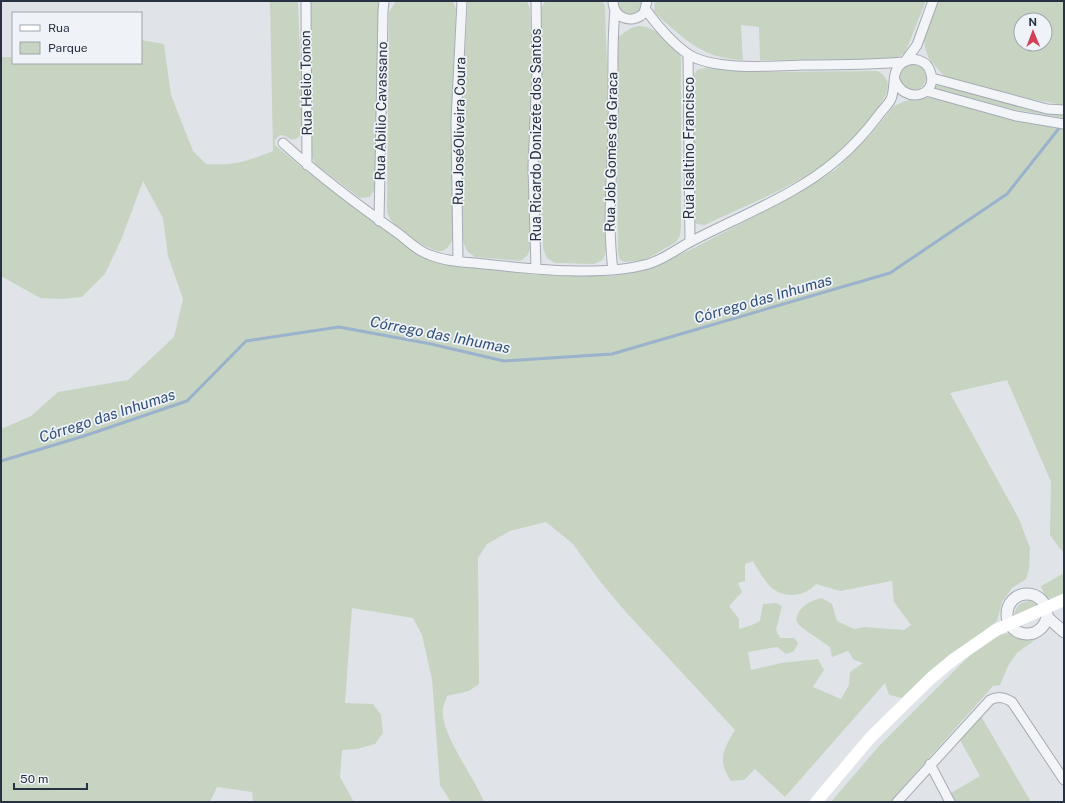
<svg xmlns="http://www.w3.org/2000/svg" width="1065" height="803" font-family="'Public Sans',sans-serif">
  <style>
    .green { fill: #c6d4c1; fill-rule: evenodd }
    .lines { fill: none; stroke-linecap: round; stroke-linejoin: round }
    .stream { stroke: #9ab2cb; stroke-width: 3 }
    .minor-casing { stroke: #a5abb3; stroke-width: 11 }
    .tertiary-casing { stroke: #a5abb3; stroke-width: 13 }
    .minor { stroke: #f3f4f7; stroke-width: 9 }
    .tertiary { stroke: #f3f4f7; stroke-width: 11 }
    .secondary { stroke: #fff; stroke-width: 12 }
    .labels { text-anchor: middle; stroke-width: 3.5; stroke-linejoin: round; paint-order: stroke }
    .street-label { font-size: 14px; fill: #283141; stroke: #eff3f7 }
    .water-label { font-size: 15px; font-style: italic; fill: #315077; stroke: #eff3f7 }
  </style>
  <rect width="100%" height="100%" fill="#e0e4e9"/>
  <path class="green" d="M270,1H298L303,133C290,146 292,136 280,135L275,140V145L306,171L378,225L428,258L458,266L537,275L613,276L651,268L694,248L793,196L835,170L871,134L894,106L905,101L919,98H933L1030,123L1064,128V552L1060,549L1050,535L1051,482L1007,380L950,393L1019,519L1030,548L1029,570L1026,579L1012,588L1002,602L997,621L927,674L902,698L889,695L885,683L785,797L755,769L744,780L731,781C717,760 723,750 735,730L625,611L599,580L573,544L546,522L510,531L487,544L478,558L479,684L469,691L447,696C446,700 444,704 443,708C439,732 475,778 484,802H451L440,785L432,679L422,635L413,618L352,608L345,703L373,704L381,715L383,733L375,744L357,749L342,750L340,777L354,802H253L252,792L217,787L210,802H1V429L31,416L58,392L128,380L174,337L183,299L168,256L163,218L143,181L121,240L105,274L82,297L61,299L40,298L1,276V57H13V63H141V40L164,44L171,95L193,151L206,164C233,166 248,161 273,151ZM753,561C756,567 768,586 773,589C787,599 805,596 816,584L840,591L892,581L894,602L911,625L904,630L864,627L854,629L837,621L832,604L822,598C809,601 799,606 796,620L799,625L808,632L830,647L832,657L848,651L854,660L863,663L850,672L849,685L841,699L813,687L824,670L818,659L781,663L751,670L748,652L777,647L786,654L794,651L798,643L794,638H780L776,630L782,606L776,603L763,604L760,621L752,625L739,629V619L729,606L742,592L738,583L745,581V564Z
    M311,1H380L375,189L370,197L360,198L315,164L312,156Z
    M396,1H453L456,9L451,120L454,237C451,242 449,249 442,251C432,253 402,233 395,225C391,221 389,217 387,212L389,12Z
    M468,1H527L530,9L532,74L529,166L531,247L527,256L520,261L475,257L467,251L463,241L461,123Z
    M545,1H602L605,6L609,128L606,250L603,260L594,264L555,263L547,258L543,248L539,167L542,74L541,9Z
    M617,1H644C643,20 619,19 617,1Z
    M655,1H925V3L905,53L895,59L760,60L759,27L741,25L743,60C704,59 684,39 657,15L654,11Z
    M939,1H1064V105L1013,96L944,76L929,59L925,48L924,38ZM1021,20H1045V44H1021Z
    M639,26C655,26 673,44 681,57V226L680,236L676,242L645,260L623,262L619,258L618,252L616,46L618,37L631,28Z
    M900 77a13 13 0 1 1 26 0a13 13 0 1 1-26 0Z
    M708,67L750,72L877,71C894,79 888,94 879,106C864,126 848,147 827,162C790,189 746,205 705,225L697,224L694,220L693,77L697,70Z
    M937,85L1064,114V118L1017,110L937,90L935,88Z
    M1064,573V593L1050,599L1046,598L1041,586Z
    M1030,601L1038,605L1014,616C1015,607 1020,602 1030,601Z
    M1011,633L1032,636L1043,634L1017,653L1008,666L1000,685L993,686L890,802H831L879,746L959,666L980,646L1002,634Z
    M981,716L1031,802H956L951,793L980,776L960,740Z"/>
  <g class="lines">
    <path class="stream" d="M1,461L84,436L187,401L246,341L339,327L431,344L504,361L612,354L890,273L1007,194L1060,127"/>
    <defs>
      <path id="minor" d="M306,1L307,165
        M613,1C613,18 632,25 644,13L647,1
        M646,10C657,25 672,43 688,54C713,71 773,66 803,65C836,65 870,65 903,62
        M688,54L690,242
        M906,60L917,45L933,1
        M932,78L1047,109L1064,110
        M926,91L1016,116L1064,124
        M283,143C319,176 359,206 399,234C408,241 419,252 430,255C447,262 467,262 484,264C532,269 601,277 648,264C663,260 678,248 692,241C725,224 758,210 790,192C826,172 853,149 878,116C882,110 888,105 891,99C896,88 891,72 901,64C912,55 928,60 931,74C937,97 904,104 895,80
        M379,221L383,11L384,1
        M458,261L456,121L462,1
        M536,269L533,167L537,73L536,1
        M613,270C607,224 612,176 613,129C614,90 611,50 615,10
        M930,764L950,802
        M897,802L990,700C998,696 1004,697 1012,702L1064,780"/>
      <path id="tertiary" d="M1007 614a20 20 0 1 1 40 0a20 20 0 1 1-40 0Z
        M1047,617L1064,632"/>
    </defs>
    <use href="#minor" class="minor-casing"/>
    <use href="#tertiary" class="tertiary-casing"/>
    <use href="#minor" class="minor"/>
    <use href="#tertiary" class="tertiary"/>
    <path class="secondary" d="M816,802L870,738L931,678L954,659L996,630L1064,600"/>
  </g>
  <g class="labels">
    <g class="street-label">
      <text transform="translate(306 83) rotate(-91)" y="5">Rua Helio Tonon</text>
      <text transform="translate(381 111) rotate(-89)" y="5">Rua Abilio Cavassano</text>
      <text transform="translate(459 131) rotate(-89)" y="5">Rua JoséOliveira Coura</text>
      <text transform="translate(536 135) rotate(-90)" y="5">Rua Ricardo Donizete dos Santos</text>
      <text transform="translate(689 148) rotate(-90)" y="5">Rua Isaltino Francisco</text>
      <text transform="translate(611 152) rotate(-89)" y="5">Rua Job Gomes da Graca</text>
    </g>
    <g class="water-label">
      <text transform="translate(763 299) rotate(-16)" y="5">Córrego das Inhumas</text>
      <text transform="translate(440 335) rotate(11)" y="5">Córrego das Inhumas</text>
      <text transform="translate(107 416) rotate(-18)" y="5">Córrego das Inhumas</text>
    </g>
  </g>
  <rect width="1065" height="803" fill="none" stroke="#283141" stroke-width="4"/>
  <rect x="12" y="12" width="130" height="52" fill="#eff3f7" stroke="#9fa5ae"/>
  <rect x="20" y="25" width="20" height="6" fill="#ffffff" stroke="#9fa5ae"/>
  <text x="48" y="32" font-size="12" fill="#283141">Rua</text>
  <rect x="20" y="42" width="20" height="12" fill="#c6d4c1" stroke="#9fa5ae"/>
  <text x="48" y="52" font-size="12" fill="#283141">Parque</text>
  <g transform="translate(1033 32) rotate(359)"><circle r="19" fill="#eff3f7" stroke="#9fa5ae"/>
  <path d="M0-3L7 15L0 10L-7 15Z" fill="#d34158"/>
  <text y="-6" font-size="11" font-weight="bold" text-anchor="middle" fill="#283141">N</text>
  </g>
  <path d="M14 783v6h73v-6" fill="none" stroke="#283141" stroke-width="2"/>
  <text x="20" y="783" font-size="12" fill="#283141" stroke="#eff3f7" stroke-width="3" paint-order="stroke">50 m</text>
</svg>
